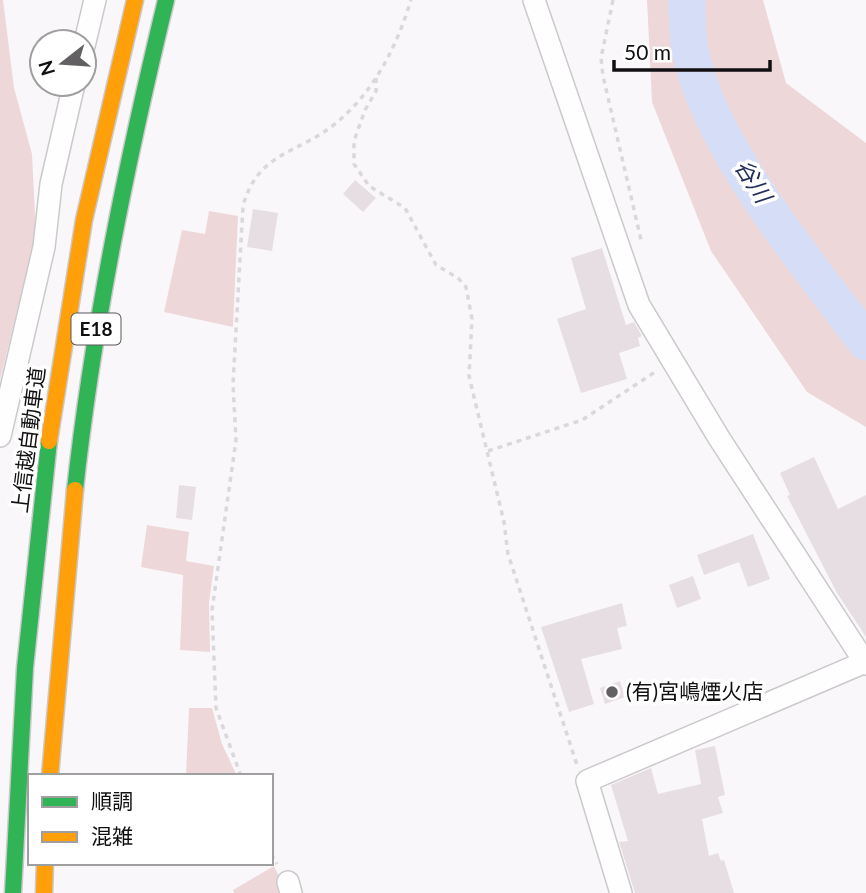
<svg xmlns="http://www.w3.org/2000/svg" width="866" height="893" font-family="Lato,'Noto Sans JP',sans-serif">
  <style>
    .green { fill: #eed7d8 }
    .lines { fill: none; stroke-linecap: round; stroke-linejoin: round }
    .river { stroke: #d6def7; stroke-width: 37 }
    .building { fill: #e6dee3 }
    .street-casing { stroke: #cbc9cb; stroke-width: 24 }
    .fast-casing { stroke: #cbc9cb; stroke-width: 19 }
    .slow-casing { stroke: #cbc9cb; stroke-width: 19 }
    .path { stroke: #dad8da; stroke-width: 3.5; stroke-dasharray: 5 5; stroke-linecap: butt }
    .street { stroke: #fefefe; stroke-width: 21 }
    .fast { stroke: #30b455; stroke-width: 16 }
    .slow { stroke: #ff9f0a; stroke-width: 16 }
    .poi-dot { fill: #636063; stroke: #fff; stroke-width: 2.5 }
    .labels { text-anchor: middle; stroke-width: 7; stroke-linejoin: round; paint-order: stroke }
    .shield { fill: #fff; stroke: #585758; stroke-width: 2 }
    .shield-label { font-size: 19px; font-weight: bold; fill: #110f11 }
    .street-label { font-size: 21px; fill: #110f11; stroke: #fff }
    .poi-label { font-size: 21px; fill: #110f11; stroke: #fff; text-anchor: start }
    .water-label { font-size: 23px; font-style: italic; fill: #232e5a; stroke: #fff }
  </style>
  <rect width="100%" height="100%" fill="#faf7fa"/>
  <path class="green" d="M0,0H3L14,88L32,154L36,234L0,380Z
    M647,0H763L786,83L866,143V427L807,392L711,251L652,102Z
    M209,211L238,216L233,327L164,312L182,230L205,234Z
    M147,525L189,532L186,561L214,566L209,603L210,652L180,650L183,575L141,567Z
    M189,708H212L222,744L237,776H186Z
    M274,866L287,893H234L233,890Z"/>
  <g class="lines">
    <path class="river" d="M687,0C687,14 687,29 689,43C702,138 809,265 866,342"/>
  </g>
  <path class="building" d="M355,180L376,198L363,212L343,194Z
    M253,209L278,213L272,251L247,247Z
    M602,248L626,325L634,322L642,336L638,338L640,346L619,353L627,379L581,393L557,319L586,309L571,258Z
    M814,457L838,509L866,495V637L837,593L787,496L790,495L780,473Z
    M179,485L196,487L192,520L176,518Z
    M753,534L770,579L748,587L739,562L704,575L697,555Z
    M693,576L701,599L677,608L669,585Z
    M622,603L627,626L617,628L622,649L581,659L594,704L569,712L541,627Z
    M620,681L625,697L605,704L600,688Z
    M715,746L725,795L718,797L723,813L702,819L709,856L718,853L721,861L724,860L734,893H635L619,842L628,841L611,785L651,768L658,794L701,784L695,750Z"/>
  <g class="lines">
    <defs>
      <path id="street" d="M534,0L639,305L719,438L866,664
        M84,46L95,0
        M0,436L44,247L51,184L74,84
        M288,882L291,893
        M621,893L587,781L865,662"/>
      <path id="fast" d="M75,490C93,325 127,161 166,0
        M13,893L25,668L49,441"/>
      <path id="slow" d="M49,441L84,220L135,0
        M50,776L75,490
        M44,893L45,863"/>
    </defs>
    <use href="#street" class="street-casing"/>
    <use href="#fast" class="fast-casing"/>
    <use href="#slow" class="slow-casing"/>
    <path class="path" d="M613,0L601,58L603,76L642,244
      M376,78V91L365,110L354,141V164L369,186L405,208L436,265L458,278L466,287L472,319L469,376L504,522L508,554L577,765
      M488,451L582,420L655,372
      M241,776L216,708L212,610L236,440L233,384L243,206C258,151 299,154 336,123C374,92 397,46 411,0
      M271,854L277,864"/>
    <use href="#street" class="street"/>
    <use href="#fast" class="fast"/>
    <use href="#slow" class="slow"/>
  </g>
  <circle class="poi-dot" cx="612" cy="692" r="7"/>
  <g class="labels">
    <rect class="shield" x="71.5" y="313.5" width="49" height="31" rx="5"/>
    <g class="shield-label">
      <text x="96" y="336">E18</text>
    </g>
    <g class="street-label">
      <text transform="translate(29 440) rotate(-83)" y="7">上信越自動車道</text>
    </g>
    <g class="poi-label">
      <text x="626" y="699">(有)宮嶋煙火店</text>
    </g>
    <g class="water-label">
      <text transform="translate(753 181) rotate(58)" y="8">谷川</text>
    </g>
  </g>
  <rect x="28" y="774" width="245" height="91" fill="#ffffff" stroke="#a09fa0" stroke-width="2"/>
  <rect x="42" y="797" width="35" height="10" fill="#30b455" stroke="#a09fa0" stroke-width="2"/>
  <text x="91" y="809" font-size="21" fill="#110f11">順調</text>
  <rect x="42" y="832" width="35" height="10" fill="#ff9f0a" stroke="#a09fa0" stroke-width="2"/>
  <text x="91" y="844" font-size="21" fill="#110f11">混雑</text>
  <g transform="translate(63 63) rotate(253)"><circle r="33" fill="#ffffff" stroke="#a09fa0" stroke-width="2"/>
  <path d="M0-5L12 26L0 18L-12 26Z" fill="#636063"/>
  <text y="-10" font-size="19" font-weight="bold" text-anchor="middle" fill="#110f11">N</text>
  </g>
  <path d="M614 60v10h156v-10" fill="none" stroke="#110f11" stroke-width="3.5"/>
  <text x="624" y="60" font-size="21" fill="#110f11" stroke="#ffffff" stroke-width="5" paint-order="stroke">50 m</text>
</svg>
